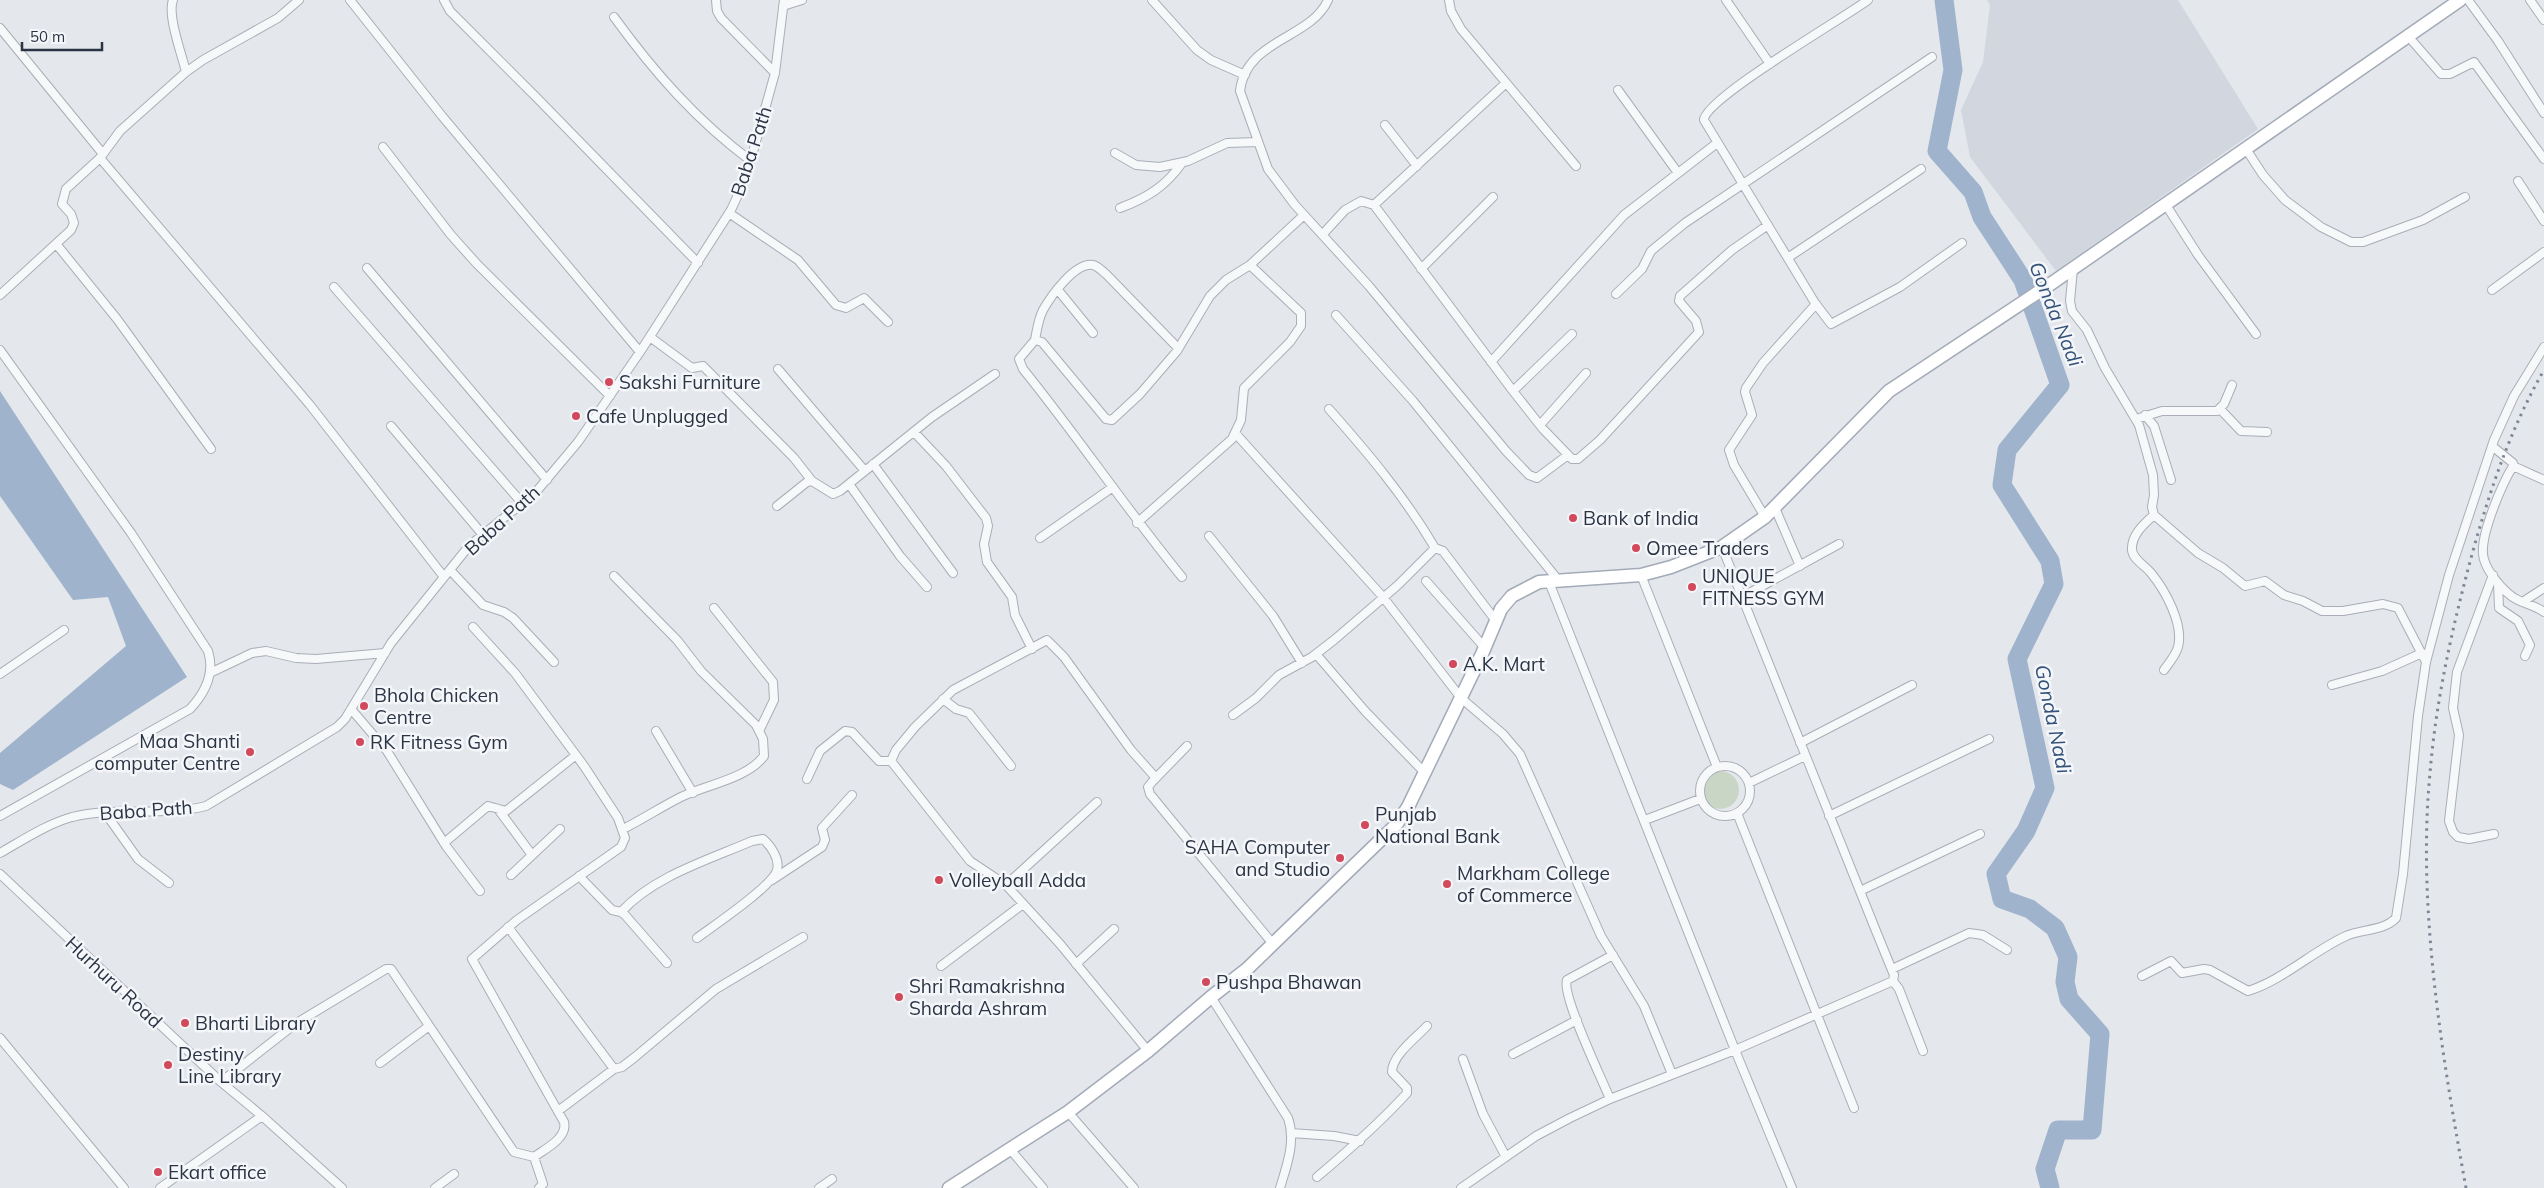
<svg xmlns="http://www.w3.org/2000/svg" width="2544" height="1188" font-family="Mulish,sans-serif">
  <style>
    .built { fill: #d2d6de }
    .green { fill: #c9d6c5 }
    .water { fill: #9fb4cc }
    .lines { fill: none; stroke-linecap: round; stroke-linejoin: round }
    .river { stroke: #9fb4cc; stroke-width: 19 }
    .street-casing { stroke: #a9aeb7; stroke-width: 10 }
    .primary-casing { stroke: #a3abb8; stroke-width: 15 }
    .street { stroke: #f7f8fa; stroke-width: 8 }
    .primary { stroke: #fff; stroke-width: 12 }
    .rail { stroke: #7d8696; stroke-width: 3; stroke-dasharray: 2.5 5; stroke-linecap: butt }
    .poi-dot { fill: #d1495b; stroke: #f4f6f9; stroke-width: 2 }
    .labels { text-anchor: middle; stroke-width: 5; stroke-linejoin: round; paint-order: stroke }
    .street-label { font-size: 19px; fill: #2b3445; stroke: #f4f6f9 }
    .poi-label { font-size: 19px; fill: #2b3445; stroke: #f4f6f9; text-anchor: start }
    .water-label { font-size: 20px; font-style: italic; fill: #34527a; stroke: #f4f6f9 }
  </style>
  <rect width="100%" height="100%" fill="#e4e7ec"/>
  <path class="built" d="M1987,0H2178L2258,129L2056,271L1970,157L1961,110L1983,62L1990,5Z"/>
  <path class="green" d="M1701 790a19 19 0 1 1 38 0a19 19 0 1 1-38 0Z"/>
  <path class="water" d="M0,391L187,677L13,790L0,784V753L126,646L108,597L73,600L0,496Z"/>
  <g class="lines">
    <path class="river" d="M1944,0L1953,70L1937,151L1973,192L1982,217L2023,280L2060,385L2007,450L2002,485L2050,561L2054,584L2017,659L2045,788L2026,831L1996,874L2002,899L2030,909L2055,928L2068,957L2065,982L2069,999L2100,1034L2092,1130H2058L2045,1169L2050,1188"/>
    <defs>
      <path id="street" d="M173,0C167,15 182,55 186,72
        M350,0L442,116L640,352
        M444,0L450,11L538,99L698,263
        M716,0L717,11L721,18L775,73
        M1152,0L1197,50L1211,60L1245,75
        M1328,0C1311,39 1246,39 1240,91L1268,169L1295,205L1369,286L1506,451L1529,475L1537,478L1568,455
        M1449,0L1451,11L1461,29L1576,166
        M1726,0L1770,64
        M1868,0C1844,18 1704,99 1704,120L1815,303L1831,324L1900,287L1962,243
        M2468,0L2498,41L2544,113
        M2530,0L2544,20
        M783,6L802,0
        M614,17C654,72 696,120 751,161
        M0,28L103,154
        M2408,36L2441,74H2450L2474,62L2544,159
        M1618,90L1678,173
        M1385,125L1417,166
        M383,147L451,235L477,264L610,396
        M2246,149L2263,175L2285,200L2321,227L2351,242H2363L2423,220L2465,197
        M1115,153L1136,165L1160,167L1188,161L1227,143L1258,142
        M100,158L310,405L444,577
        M2518,181L2544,221
        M1374,205L1506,83
        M2166,205L2198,255L2256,334
        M1120,208C1147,198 1166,186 1182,163
        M729,213L798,260L836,305L846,308L864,298L888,322
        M1323,234L1345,210L1361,201L1374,205L1513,391L1543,429L1572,459H1578L1600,440L1699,332L1696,321L1679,301L1680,296L1732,250L1768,225
        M57,245L117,319L211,449
        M1789,257L1921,169
        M367,268L547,480
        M1421,269L1493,197
        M2073,269L2070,301L2072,311L2087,330L2105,368L2139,425L2153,475L2154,495L2152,507L2154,515L2198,553L2223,568L2245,586L2265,581L2284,595L2303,601L2322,611H2343L2383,604L2398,608L2426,662
        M334,287L522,503
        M1058,290L1093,333
        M2492,290L2544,252
        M1616,294L1642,269L1651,251L1685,223L1932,57
        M0,295L71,230L74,223L71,214L62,204L66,189L100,158L120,131L186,72L203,60L278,18L299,0
        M1336,315L1413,401L1559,581
        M650,337L692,368L703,366L794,458L812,481
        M1035,340C1037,330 1038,320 1043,310C1051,296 1075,262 1093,265C1098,266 1102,271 1106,274L1178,348
        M0,350L131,533L208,651C215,673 205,693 190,709L0,816
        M1491,362L1624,215L1717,143
        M778,369L865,471
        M1513,391L1572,334
        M1329,409C1368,453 1405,497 1435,548
        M2220,409L2241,431L2267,432
        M2145,415L2154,426L2171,480
        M2136,419L2162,411H2217L2224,404L2232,385
        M1540,425L1586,373
        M391,426L483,535
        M914,432L946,466L986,518L988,526L984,544L987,562L1012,597L1015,615L1032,649
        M1236,434L1383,597L1461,698L1503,734L1520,754L1601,936L1644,1006L1672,1074
        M2492,446L2513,463V466C2502,484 2481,533 2483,554C2484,568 2499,586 2510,595C2519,603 2533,604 2544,612
        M873,464L953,573
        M2513,466L2544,480
        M849,484L900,556L927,587
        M777,506L807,482L812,481L833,494L840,491L932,417L995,374
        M1775,508L1800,566
        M2154,515C2144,524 2131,535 2132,550C2133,560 2146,566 2151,573C2165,590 2184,624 2178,647C2176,655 2169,663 2164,670
        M1765,517L1734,465L1729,450L1752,415L1745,392L1746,388L1763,363L1816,304
        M1137,523L1232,439L1241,420L1244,388L1290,342L1301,326V313L1250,265
        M1209,536L1273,616L1302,663
        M1040,538L1113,487
        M450,570L483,605L504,612L513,618L554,662
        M1641,575L1717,767
        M2493,575L2457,672L2453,708L2459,735L2449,821L2453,832L2458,837L2469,839L2494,834
        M614,576L677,640L701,671L756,725L763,739L764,756C747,779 705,785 681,797C661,807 643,819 623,829
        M1182,577C1127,510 1078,437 1023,369L1019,359L1035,340L1042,342L1106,419L1112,420L1140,394L1177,351L1210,296L1226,280L1250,265L1304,215
        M1426,581L1485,648
        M1549,582L1735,1050L1792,1188
        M2498,583L2499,608L2518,621L2530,645L2525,656
        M1742,597L1839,544
        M2524,601L2544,588
        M714,608L773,682L774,700L759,731
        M473,627L515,673L584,766L618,818L625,838L621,847L517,920L472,959L564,1122C568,1138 545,1149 534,1157
        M1316,654L1365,711L1425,773
        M210,673L252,653L266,651L296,658L316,659L385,653
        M0,674L64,630
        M2332,685L2382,671L2422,653
        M943,699L956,709L969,713L1011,766
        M351,709L387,751L446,846L480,891
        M1233,715L1256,698L1279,675L1312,657L1334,640L1398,585L1435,548L1443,551L1496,621
        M656,731L693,793
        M1800,743L1912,685
        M1187,746L1152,782L1148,787L1150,794L1273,944
        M1700 791a25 25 0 1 1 50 0a25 25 0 1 1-50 0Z
        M807,779L820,751L845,731L852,732L879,761H891
        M1749,783L1805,756
        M498,809L532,855
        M1737,813L1854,1108
        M106,814L138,859L169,883
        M1829,816L1989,739
        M1645,820L1700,799
        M444,843L488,806L506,811L576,755
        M0,853C23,840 47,824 72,817C115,806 162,817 206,806L337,727L345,719L391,643L469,546L536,492L578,442L640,352L731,210L743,184L753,152L775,73L784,0
        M0,874L221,1082L262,1116L342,1188
        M511,875L560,829
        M579,876L612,910L621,912L625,915L667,963
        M772,880L822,847L825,840L822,828L852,795
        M1006,885L1097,802
        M1860,891L1980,834
        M621,912C654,876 708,860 752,841L763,839C771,846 780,859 777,870C773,886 713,926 697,938
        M508,927L614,1069L622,1067L635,1057L716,989L803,937
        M1076,964L1114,929
        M941,966L1023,904
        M1892,969L1969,933L1983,935L2007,950
        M2142,976L2171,961L2182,973L2204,969L2210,970L2248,991C2283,980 2313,951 2346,936C2362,929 2384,931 2396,918L2403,874L2418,716L2426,662L2449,575L2494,440L2514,396L2544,347
        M1893,981L1899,989L1923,1051
        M1211,997L1288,1118C1296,1141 1287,1165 1280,1188
        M0,1038L124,1188
        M1148,1051L1060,944L1006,885L970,861L891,761L896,750L915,727L953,690L1047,640L1064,657L1131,750L1156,778
        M1513,1054L1577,1020
        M1463,1059L1483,1114L1506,1157
        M380,1063L429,1026
        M221,1082L295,1024L386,969H391L514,1152L534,1157
        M1610,1099C1602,1079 1561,995 1567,980L1613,955
        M558,1111L614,1069
        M1068,1112L1134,1188
        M1291,1133L1334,1136L1360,1141
        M1009,1148L1043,1188
        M534,1157L543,1184L539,1188
        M1317,1177C1349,1150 1379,1124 1407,1093V1088L1392,1072C1392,1055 1417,1037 1427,1026
        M160,1188L262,1116
        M435,1188L454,1174
        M819,1188L832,1179
        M1461,1188L1536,1136L1570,1118L1610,1099L1735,1050L1893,981L1894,975L1876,931L1722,547"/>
      <path id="primary" d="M949,1188L1068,1112L1148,1051L1211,997L1247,969L1396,825L1408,807L1482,654L1501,609L1512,596L1539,582L1641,575L1671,567L1722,547L1765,517L1889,391L2052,283L2460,0"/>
    </defs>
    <use href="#street" class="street-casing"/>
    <use href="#primary" class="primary-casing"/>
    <use href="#street" class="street"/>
    <use href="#primary" class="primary"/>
    <path class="rail" d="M2466,1188C2442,1056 2417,907 2430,773C2436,700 2452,629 2471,558C2489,493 2510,429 2544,370"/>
  </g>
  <g class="poi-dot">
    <circle cx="609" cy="382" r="5"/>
    <circle cx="576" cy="416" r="5"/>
    <circle cx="1573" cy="518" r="5"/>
    <circle cx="1636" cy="548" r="5"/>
    <circle cx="1692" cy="587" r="5"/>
    <circle cx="1453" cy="664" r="5"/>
    <circle cx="364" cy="706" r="5"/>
    <circle cx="360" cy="742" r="5"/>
    <circle cx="250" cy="752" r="5"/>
    <circle cx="1365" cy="825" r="5"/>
    <circle cx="1340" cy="858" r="5"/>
    <circle cx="939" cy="880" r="5"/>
    <circle cx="1447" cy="884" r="5"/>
    <circle cx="1206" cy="982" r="5"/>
    <circle cx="899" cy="997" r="5"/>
    <circle cx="185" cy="1023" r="5"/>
    <circle cx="168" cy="1065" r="5"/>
    <circle cx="158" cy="1172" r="5"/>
  </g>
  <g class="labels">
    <g class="street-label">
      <text transform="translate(751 151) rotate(-72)" y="7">Baba Path</text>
      <text transform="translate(502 520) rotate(-42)" y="7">Baba Path</text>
      <text transform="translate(146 810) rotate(-4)" y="7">Baba Path</text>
      <text transform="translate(114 982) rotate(43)" y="7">Hurhuru Road</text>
    </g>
    <g class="poi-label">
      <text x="619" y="389">Sakshi Furniture</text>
      <text x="586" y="423">Cafe Unplugged</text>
      <text x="1583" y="525">Bank of India</text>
      <text x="1646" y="555">Omee Traders</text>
      <text x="1702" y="583">UNIQUE<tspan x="1702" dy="22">FITNESS GYM</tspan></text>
      <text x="1463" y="671">A.K. Mart</text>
      <text x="374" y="702">Bhola Chicken<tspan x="374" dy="22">Centre</tspan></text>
      <text x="240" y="748" text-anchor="end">Maa Shanti<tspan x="240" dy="22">computer Centre</tspan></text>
      <text x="370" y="749">RK Fitness Gym</text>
      <text x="1375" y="821">Punjab<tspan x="1375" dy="22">National Bank</tspan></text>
      <text x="1330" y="854" text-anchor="end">SAHA Computer<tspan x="1330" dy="22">and Studio</tspan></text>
      <text x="1457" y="880">Markham College<tspan x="1457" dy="22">of Commerce</tspan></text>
      <text x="949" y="887">Volleyball Adda</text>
      <text x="1216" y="989">Pushpa Bhawan</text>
      <text x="909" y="993">Shri Ramakrishna<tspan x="909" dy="22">Sharda Ashram</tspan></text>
      <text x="195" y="1030">Bharti Library</text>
      <text x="178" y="1061">Destiny<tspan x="178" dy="22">Line Library</tspan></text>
      <text x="168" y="1179">Ekart office</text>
    </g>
    <g class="water-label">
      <text transform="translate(2056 314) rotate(68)" y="7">Gonda Nadi</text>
      <text transform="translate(2053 719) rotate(78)" y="7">Gonda Nadi</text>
    </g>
  </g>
  <path d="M22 42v8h80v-8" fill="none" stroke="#2b3445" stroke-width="2.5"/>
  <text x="30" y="42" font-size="15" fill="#2b3445" stroke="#f4f6f9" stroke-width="4" paint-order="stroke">50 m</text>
</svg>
